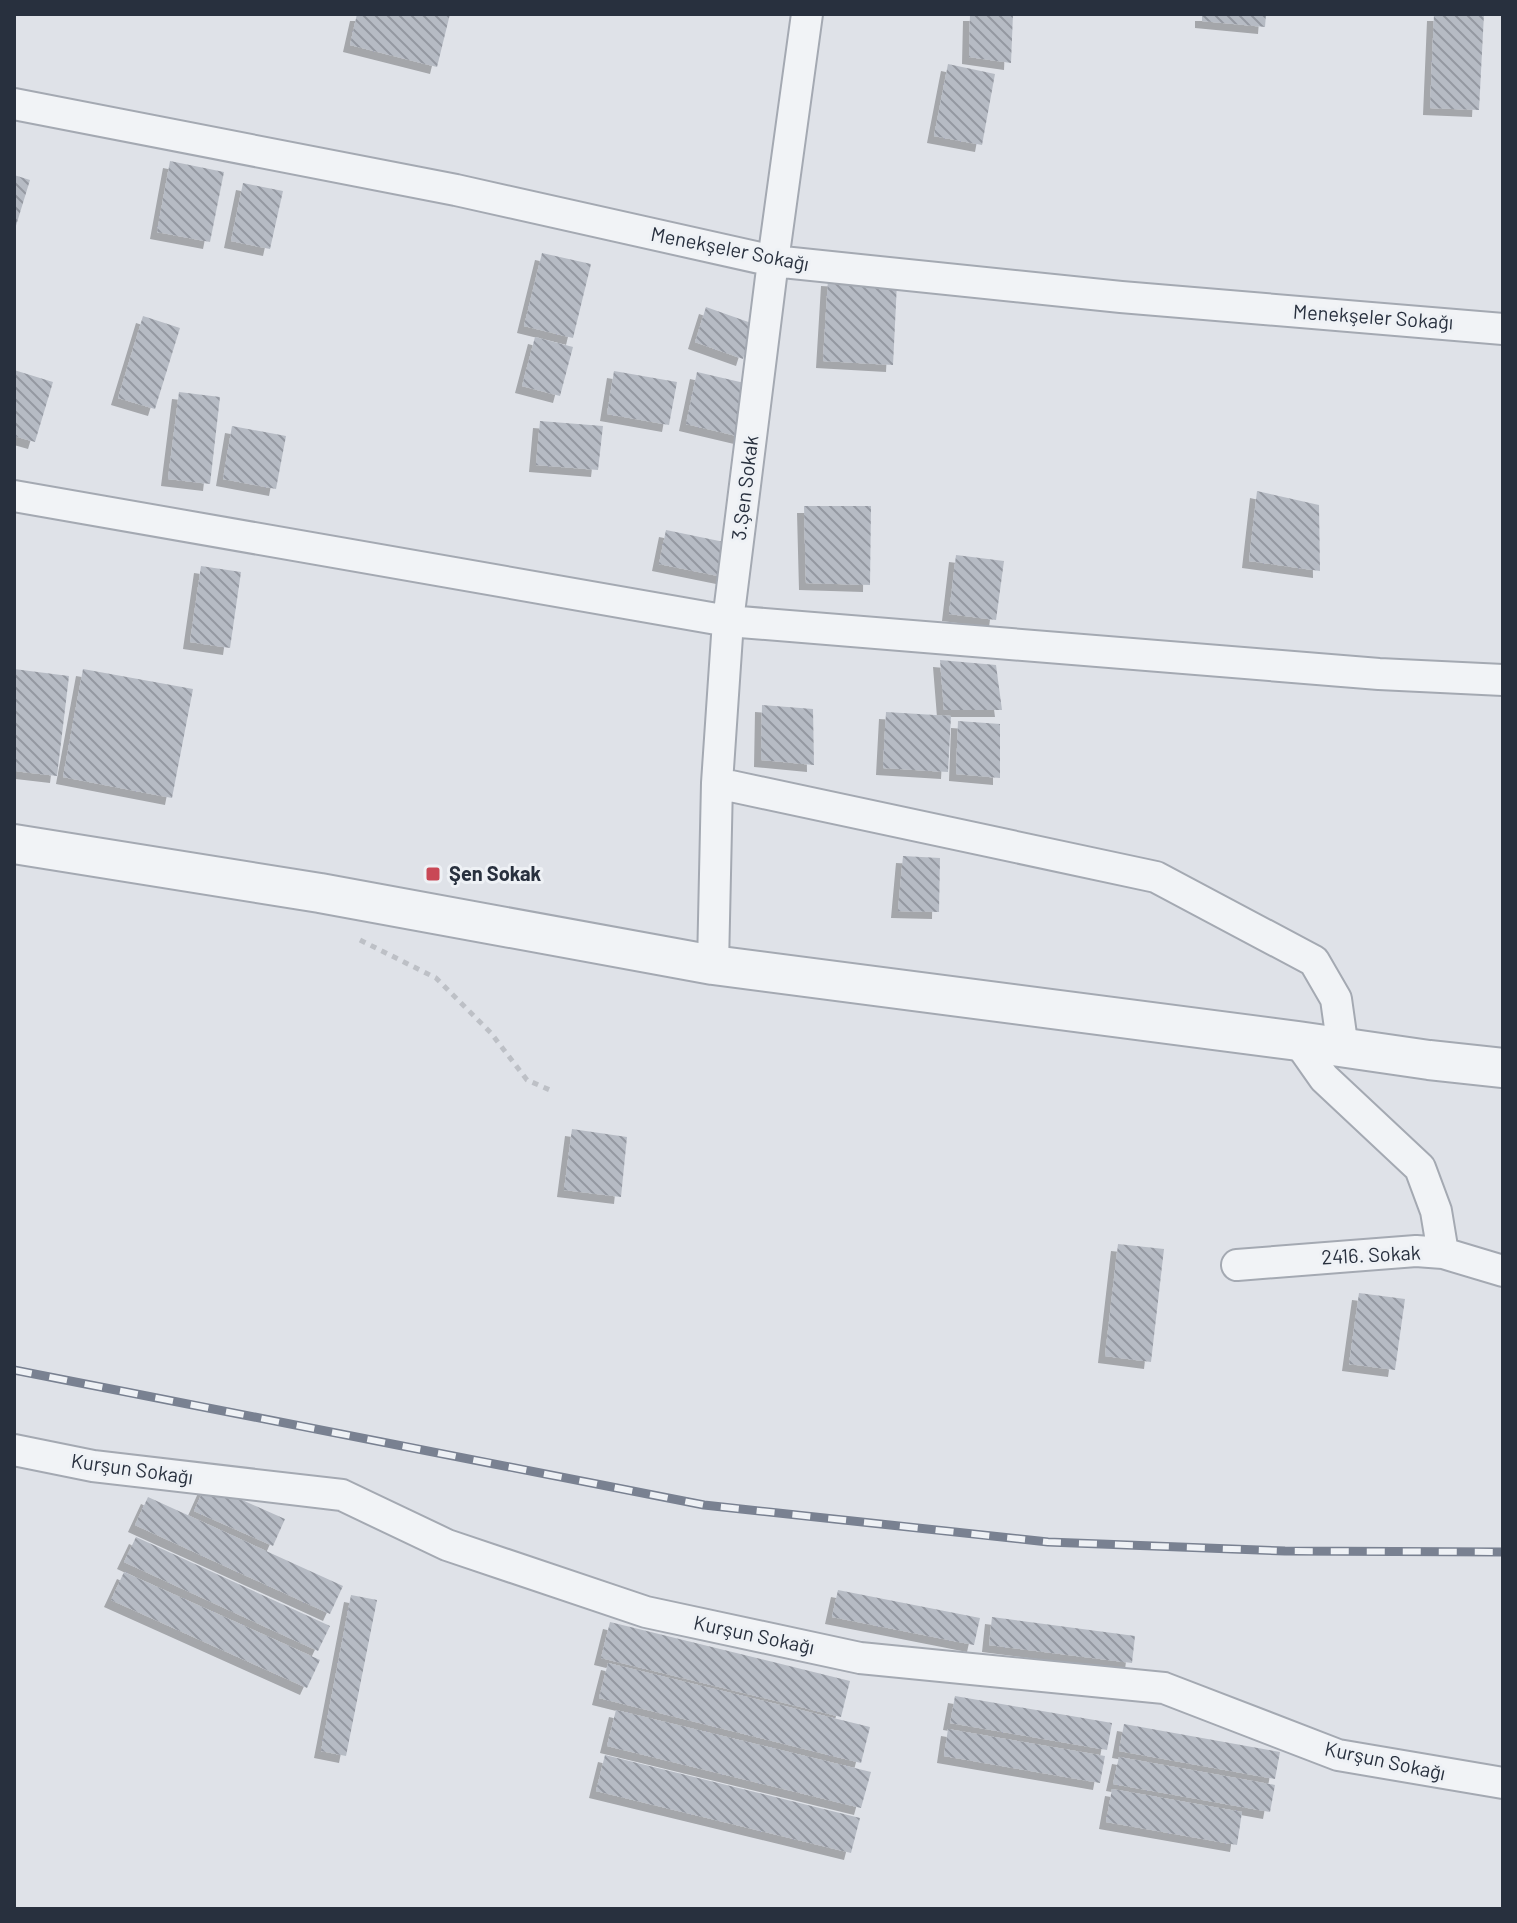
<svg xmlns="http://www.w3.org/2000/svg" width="1517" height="1923" font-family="Barlow,sans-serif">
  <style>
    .building { fill: url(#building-back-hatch); filter: url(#shadow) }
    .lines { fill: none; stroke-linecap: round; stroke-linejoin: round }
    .minor-casing { stroke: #a4a9b2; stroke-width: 34 }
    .tertiary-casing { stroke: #a4a9b2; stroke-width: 42 }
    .path { stroke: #bdc0c6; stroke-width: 5; stroke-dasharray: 6 6; stroke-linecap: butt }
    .minor { stroke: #f1f3f6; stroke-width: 30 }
    .tertiary { stroke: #f1f3f6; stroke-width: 38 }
    .rail-casing { stroke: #798191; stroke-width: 9 }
    .rail { stroke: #eef1f5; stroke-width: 6; stroke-dasharray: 18; stroke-linecap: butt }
    .poi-dot { fill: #c94856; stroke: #eef1f5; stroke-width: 3 }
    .labels { text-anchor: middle; stroke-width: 6; stroke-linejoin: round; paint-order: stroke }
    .street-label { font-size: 20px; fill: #28303e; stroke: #eef1f5 }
    .poi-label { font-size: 20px; font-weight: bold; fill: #28303e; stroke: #eef1f5; text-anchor: start }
  </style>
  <defs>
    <pattern id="building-back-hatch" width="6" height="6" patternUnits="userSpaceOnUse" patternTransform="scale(2)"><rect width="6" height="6" fill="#b6bbc4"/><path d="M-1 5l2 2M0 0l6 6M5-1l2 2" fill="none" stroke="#9498a1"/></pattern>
    <filter id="shadow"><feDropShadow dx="-7" dy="7" stdDeviation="0" flood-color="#0004"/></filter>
  </defs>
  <rect width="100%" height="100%" fill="#dfe2e8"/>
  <path class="building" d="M357,14H450L437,67L350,45Z
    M970,14H1013L1011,63L969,57Z
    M1202,14H1266L1265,27L1202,21Z
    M1434,14H1484L1479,110L1430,108Z
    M948,64L995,74L982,145L934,136Z
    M170,161L224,172L210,242L157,232Z
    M14,175L30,180L15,229L14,228Z
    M243,183L283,191L270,249L231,241Z
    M542,253L591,264L573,338L524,326Z
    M828,279L897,283L893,365L823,361Z
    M706,307L754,324L743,359L695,342Z
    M143,316L180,328L155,409L118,398Z
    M535,337L573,347L560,396L522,386Z
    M14,370L53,382L35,442L14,436Z
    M614,371L677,382L669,425L607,414Z
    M697,372L753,385L741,437L686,424Z
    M179,392L220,397L210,484L168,479Z
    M540,421L603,426L598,470L536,465Z
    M232,426L286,436L276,489L223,479Z
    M1257,491L1319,505L1320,571L1249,561Z
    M804,506H871L870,585L806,583Z
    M666,530L729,543L723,577L659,564Z
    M956,555L1004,561L996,620L949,614Z
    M201,566L241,572L230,648L190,642Z
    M940,660L996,665L1002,710H944Z
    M14,669L69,676L57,776L14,771Z
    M83,669L193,689L172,798L63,777Z
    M762,705L813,709L814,765L761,760Z
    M886,712L951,716L948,772L883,768Z
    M958,721L1000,724V778L956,774Z
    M903,856L940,858L939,912L898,911Z
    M572,1129L627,1137L621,1197L564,1190Z
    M1118,1244L1164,1249L1151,1362L1105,1356Z
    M1359,1293L1405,1299L1395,1370L1349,1364Z
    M206,1484L285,1519L273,1546L194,1511Z
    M148,1497L343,1586L330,1614L135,1525Z
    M136,1537L330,1626L318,1651L124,1562Z
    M124,1572L320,1660L307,1688L111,1600Z
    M838,1590L980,1618L974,1645L832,1617Z
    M351,1595L377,1600L346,1756L321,1751Z
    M992,1617L1135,1636L1132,1663L989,1645Z
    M610,1622L850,1681L841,1717L601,1658Z
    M608,1663L870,1727L861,1763L599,1698Z
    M955,1696L1112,1723L1107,1750L950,1723Z
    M616,1710L871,1772L861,1808L607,1746Z
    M1124,1724L1280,1752L1275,1779L1119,1751Z
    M948,1729L1105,1756L1100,1783L944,1756Z
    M605,1755L860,1818L851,1853L596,1791Z
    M1119,1757L1275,1785L1270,1812L1113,1784Z
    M1112,1789L1242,1812L1237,1845L1106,1822Z"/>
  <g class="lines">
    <defs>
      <path id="minor" d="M14,104L456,190L773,261L1121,297L1503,329
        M14,496L728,621L1379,674L1503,680
        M717,783L1156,877L1314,961L1336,999L1343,1049
        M713,965L717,783L728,621L773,261L807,14
        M1298,1041L1324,1078L1420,1168L1436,1211L1443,1253
        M1237,1265L1416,1251L1443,1253L1503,1271
        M14,1450L93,1466L342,1495L447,1545L646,1612L860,1658L1164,1688L1338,1755L1503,1783"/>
      <path id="tertiary" d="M14,844L320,893L713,965L1298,1041L1429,1060L1503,1068"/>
    </defs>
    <use href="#minor" class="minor-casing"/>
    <use href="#tertiary" class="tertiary-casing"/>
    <path class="path" d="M360,940L436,978L491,1033L527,1080L550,1090"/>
    <use href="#minor" class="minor"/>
    <use href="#tertiary" class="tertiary"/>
    <defs>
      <path id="rail" d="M14,1370L704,1505L1048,1542L1285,1551L1503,1552"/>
    </defs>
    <use href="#rail" class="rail-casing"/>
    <use href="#rail" class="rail"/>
  </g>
  <rect class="poi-dot" x="425" y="866" width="16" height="16" rx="4"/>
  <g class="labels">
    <g class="street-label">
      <text transform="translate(730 249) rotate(11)" y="7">Menekşeler Sokağı</text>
      <text transform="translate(1373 317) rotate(4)" y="7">Menekşeler Sokağı</text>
      <text transform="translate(745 488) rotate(-83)" y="7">3.Şen Sokak</text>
      <text transform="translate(1371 1255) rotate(-3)" y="7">2416. Sokak</text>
      <text transform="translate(132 1469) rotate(8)" y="7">Kurşun Sokağı</text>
      <text transform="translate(754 1635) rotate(12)" y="7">Kurşun Sokağı</text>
      <text transform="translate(1385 1761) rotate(12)" y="7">Kurşun Sokağı</text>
    </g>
    <g class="poi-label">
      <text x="449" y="881">Şen Sokak</text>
    </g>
  </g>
  <rect width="1517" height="1923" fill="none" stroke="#28303e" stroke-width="32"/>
</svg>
